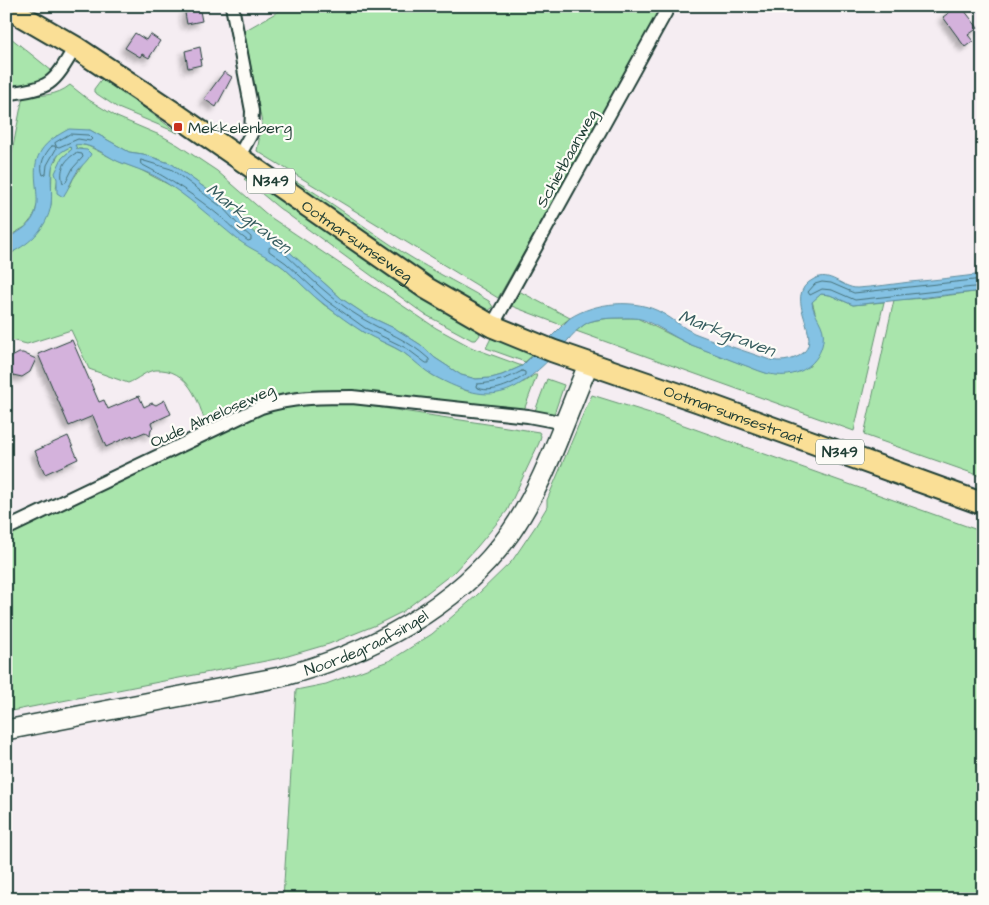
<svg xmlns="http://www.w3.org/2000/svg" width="989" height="905" font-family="'Architects Daughter',sans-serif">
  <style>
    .green { fill: #a9e5ac; stroke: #649170 }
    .water { fill: #84c2e4; stroke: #5c8d9e }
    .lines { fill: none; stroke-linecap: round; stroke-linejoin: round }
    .shore { stroke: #47727a; stroke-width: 1 }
    .building { fill: #d4b2dc; stroke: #1f3d34; filter: url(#shadow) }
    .minor-casing { stroke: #1f3d34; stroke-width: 16 }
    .secondary-casing { stroke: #1f3d34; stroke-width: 22 }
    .primary-casing { stroke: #1f3d34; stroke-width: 25 }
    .minor { stroke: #fdfcf7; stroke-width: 12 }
    .secondary { stroke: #fdfcf7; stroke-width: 19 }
    .primary { stroke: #fadf96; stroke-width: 21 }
    .poi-dot { fill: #c8321e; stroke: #fdfcf7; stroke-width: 2 }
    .labels { text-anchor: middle; stroke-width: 4.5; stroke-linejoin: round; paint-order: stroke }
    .shield { fill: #fdfcf7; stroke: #62766e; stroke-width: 1 }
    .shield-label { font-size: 15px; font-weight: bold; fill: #1f3d34 }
    .poi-label { font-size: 16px; fill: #1f3d34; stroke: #fdfcf7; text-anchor: start }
    .street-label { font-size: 16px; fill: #1f3d34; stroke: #fdfcf7 }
    .water-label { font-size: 18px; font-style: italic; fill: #385e60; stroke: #fdfcf7 }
  </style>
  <defs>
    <filter id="shadow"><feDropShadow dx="-4.5" dy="4.5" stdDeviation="2.5" flood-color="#0004"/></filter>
  </defs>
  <rect width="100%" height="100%" fill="#f5edf2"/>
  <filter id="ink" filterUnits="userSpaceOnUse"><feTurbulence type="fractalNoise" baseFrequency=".02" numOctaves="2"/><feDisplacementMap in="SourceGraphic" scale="10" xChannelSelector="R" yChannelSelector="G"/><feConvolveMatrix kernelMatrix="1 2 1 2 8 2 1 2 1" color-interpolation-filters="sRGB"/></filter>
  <g filter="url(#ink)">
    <path class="green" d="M288,6H664L498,298L257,151L262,123L244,31Z
      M6,34L52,71C43,86 22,88 6,90Z
      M103,77L178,133L118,108L94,92V89Z
      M70,85L89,100L117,117L162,136L178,145L217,171L270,217L436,328L473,348L522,366L502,375L491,378L476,379L461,375L435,358L421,345L396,329L366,315L342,299L285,248L258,235L246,227L227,204L172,164L143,154L129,152L90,130L56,136L34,216L25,227L6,238V193L11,157L23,96C40,96 57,96 70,85Z
      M78,144L88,146L122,163L139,169L175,188L219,222L236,238L266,255L283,267L323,304L363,332L403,352L432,375L467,391L524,382L534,375H537L524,410L352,392L241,410L206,426C199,401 188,368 156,370C147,370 137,380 128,383L89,369L71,330L27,344L6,339V255L13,253L51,205L52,167L60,152L70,147L72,149L62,158L56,188L70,186L73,179L82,166V149H77L75,145Z
      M257,162C303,180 348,216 390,244C421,265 456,282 489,301L493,307L486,313L432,283Z
      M247,178L479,332L480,335L476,340H472L424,314L279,208L244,179Z
      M517,290L570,318L561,325L509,305Z
      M983,291V477L864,435L894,300L926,298Z
      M821,294L830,295L853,305L884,302L854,431L576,331L588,322L597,320L610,318H637L689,344L766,373L810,366L815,312L812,301Z
      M492,336L535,353L525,362L486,348Z
      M547,379L564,385L554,414L535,411Z
      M592,395L650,413L983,532V899H283L296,690L326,684L391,660L432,634L476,596L512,561L535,527L547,507V500L584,412Z
      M350,403L539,432L541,436L539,443L507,511L477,547L454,572L402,612L376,625L329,644L281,658L6,712V530L273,409L307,404Z"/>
    <path class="water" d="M69,129L90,130L129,152L143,154L172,164L227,204L246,227L258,235L285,248L342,299L366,315L396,329L421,345L435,358L461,375L476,379L491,378L502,375L522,366L570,318C595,302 636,298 662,313C673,319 683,328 694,333C719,343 745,351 770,360C781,362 789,361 799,356C829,339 778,297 814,279C830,270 842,288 857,288C875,287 893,284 910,282C935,280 959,277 983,274V291L853,305L830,295L821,294L812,302C813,317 826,324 823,341C820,363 799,378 776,375C764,374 753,368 741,364C724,357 706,351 689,344C674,337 660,327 644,320C636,317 625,318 617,318C608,318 597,319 589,322C578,327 570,338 562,347C516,393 496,410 434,376C423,370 414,360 404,353C392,345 376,340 363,332C350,324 337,314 325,305C310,294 298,280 284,268C269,256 251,250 237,239C211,218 188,196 160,179C146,171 131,167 117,161C105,155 89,142 75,145L77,149L87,150L91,154C88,161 82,165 78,170C72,179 69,188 63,197L57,193V179L55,173L62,158L72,149L70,147C43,159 54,182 51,205C47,229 28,246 6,255V238C61,216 22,181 41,151C47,141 58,135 69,129Z"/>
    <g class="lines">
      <path class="shore" d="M70,134L88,135L92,139L90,141L78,139L59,147L56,146L55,143Z
        M52,146H55L56,149L47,165L46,174L43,175C39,165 44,154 52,146Z
        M76,153L82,154L83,157L73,168L66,182L63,183C59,170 64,160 76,153Z
        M141,160L171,169L223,208L243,230L251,237V240L248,241C238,234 231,226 222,218C197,197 170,179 141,164Z
        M272,247L283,252C308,276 333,301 363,319C387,333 407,339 429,359V363H426L406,348L365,328L326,300L286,263L269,251V248Z
        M983,279L854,293L831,283L822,282L815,284L808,292L810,295L822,289L832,290L855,300L983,286
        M522,371L525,372V375C513,384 490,395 476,387L477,384C495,383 507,379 522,371Z"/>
    </g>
    <path class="building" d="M187,6H199L202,21L187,24L185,13L188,12Z
      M958,6H961L978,28L968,35L973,41L965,47L943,17Z
      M135,33L146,40L150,34L160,41L149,58L142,54L140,57L125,48Z
      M200,47L202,59L200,60L201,65L188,68L185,51Z
      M224,72L232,77L216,107L204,99Z
      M72,340L99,402L104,400L108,409L139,396L144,407L152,403L156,405L165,400L171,414L151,423L153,428L151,429L150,436L145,432L133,437L132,435L106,447L93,416L69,426L38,354Z
      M19,353H23L36,359L30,372L22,377L13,375L8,367L10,358Z
      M68,436L78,459L45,474L35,451Z"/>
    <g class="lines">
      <defs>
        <path id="minor" d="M232,6L252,111L251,134L238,158
          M6,94C51,87 52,87 75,47
          M492,326L669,6
          M6,529L261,407C294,397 318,397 352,397L528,416L565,423"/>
        <g id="secondary">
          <path id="s1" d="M6,730L280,677C366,655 459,607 511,532C546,481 564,420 589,363"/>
        </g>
        <g id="primary">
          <path id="s2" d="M6,7L75,47L177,115L426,288L492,326L553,351L698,401L983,504"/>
        </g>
      </defs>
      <use href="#minor" class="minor-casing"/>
      <use href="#secondary" class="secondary-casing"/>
      <use href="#primary" class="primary-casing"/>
      <use href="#minor" class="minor"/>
      <use href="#secondary" class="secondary"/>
      <use href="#primary" class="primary"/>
    </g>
  </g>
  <rect class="poi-dot" x="173" y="122" width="10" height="10" rx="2.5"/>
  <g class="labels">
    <g class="shield">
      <rect x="247" y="168.5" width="48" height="25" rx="4"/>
      <rect x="816" y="439.5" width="48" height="25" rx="4"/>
    </g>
    <g class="shield-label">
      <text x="271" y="186">N349</text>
      <text x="840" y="457">N349</text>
    </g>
    <g class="poi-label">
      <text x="188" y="133">Mekkelenberg</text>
    </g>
    <g class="street-label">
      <text transform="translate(566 158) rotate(-61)" y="6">Schietbaanweg</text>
      <text dy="6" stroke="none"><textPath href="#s2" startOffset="422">Ootmarsumseweg</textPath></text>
      <text dy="6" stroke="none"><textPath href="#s2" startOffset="839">Ootmarsumsestraat</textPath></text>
      <text transform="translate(212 415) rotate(-24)" y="6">Oude Almeloseweg</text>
      <text dy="6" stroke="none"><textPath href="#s1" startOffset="372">Noordegraafsingel</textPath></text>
    </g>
    <g class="water-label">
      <text transform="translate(249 218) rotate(38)" y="6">Markgraven</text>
      <text transform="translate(727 333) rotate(21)" y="6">Markgraven</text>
    </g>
  </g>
  <rect width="989" height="905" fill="none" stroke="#fdfcf7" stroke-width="25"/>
  <rect x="12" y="12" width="964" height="880" fill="none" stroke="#1f3d34" stroke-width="2" filter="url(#ink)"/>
</svg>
